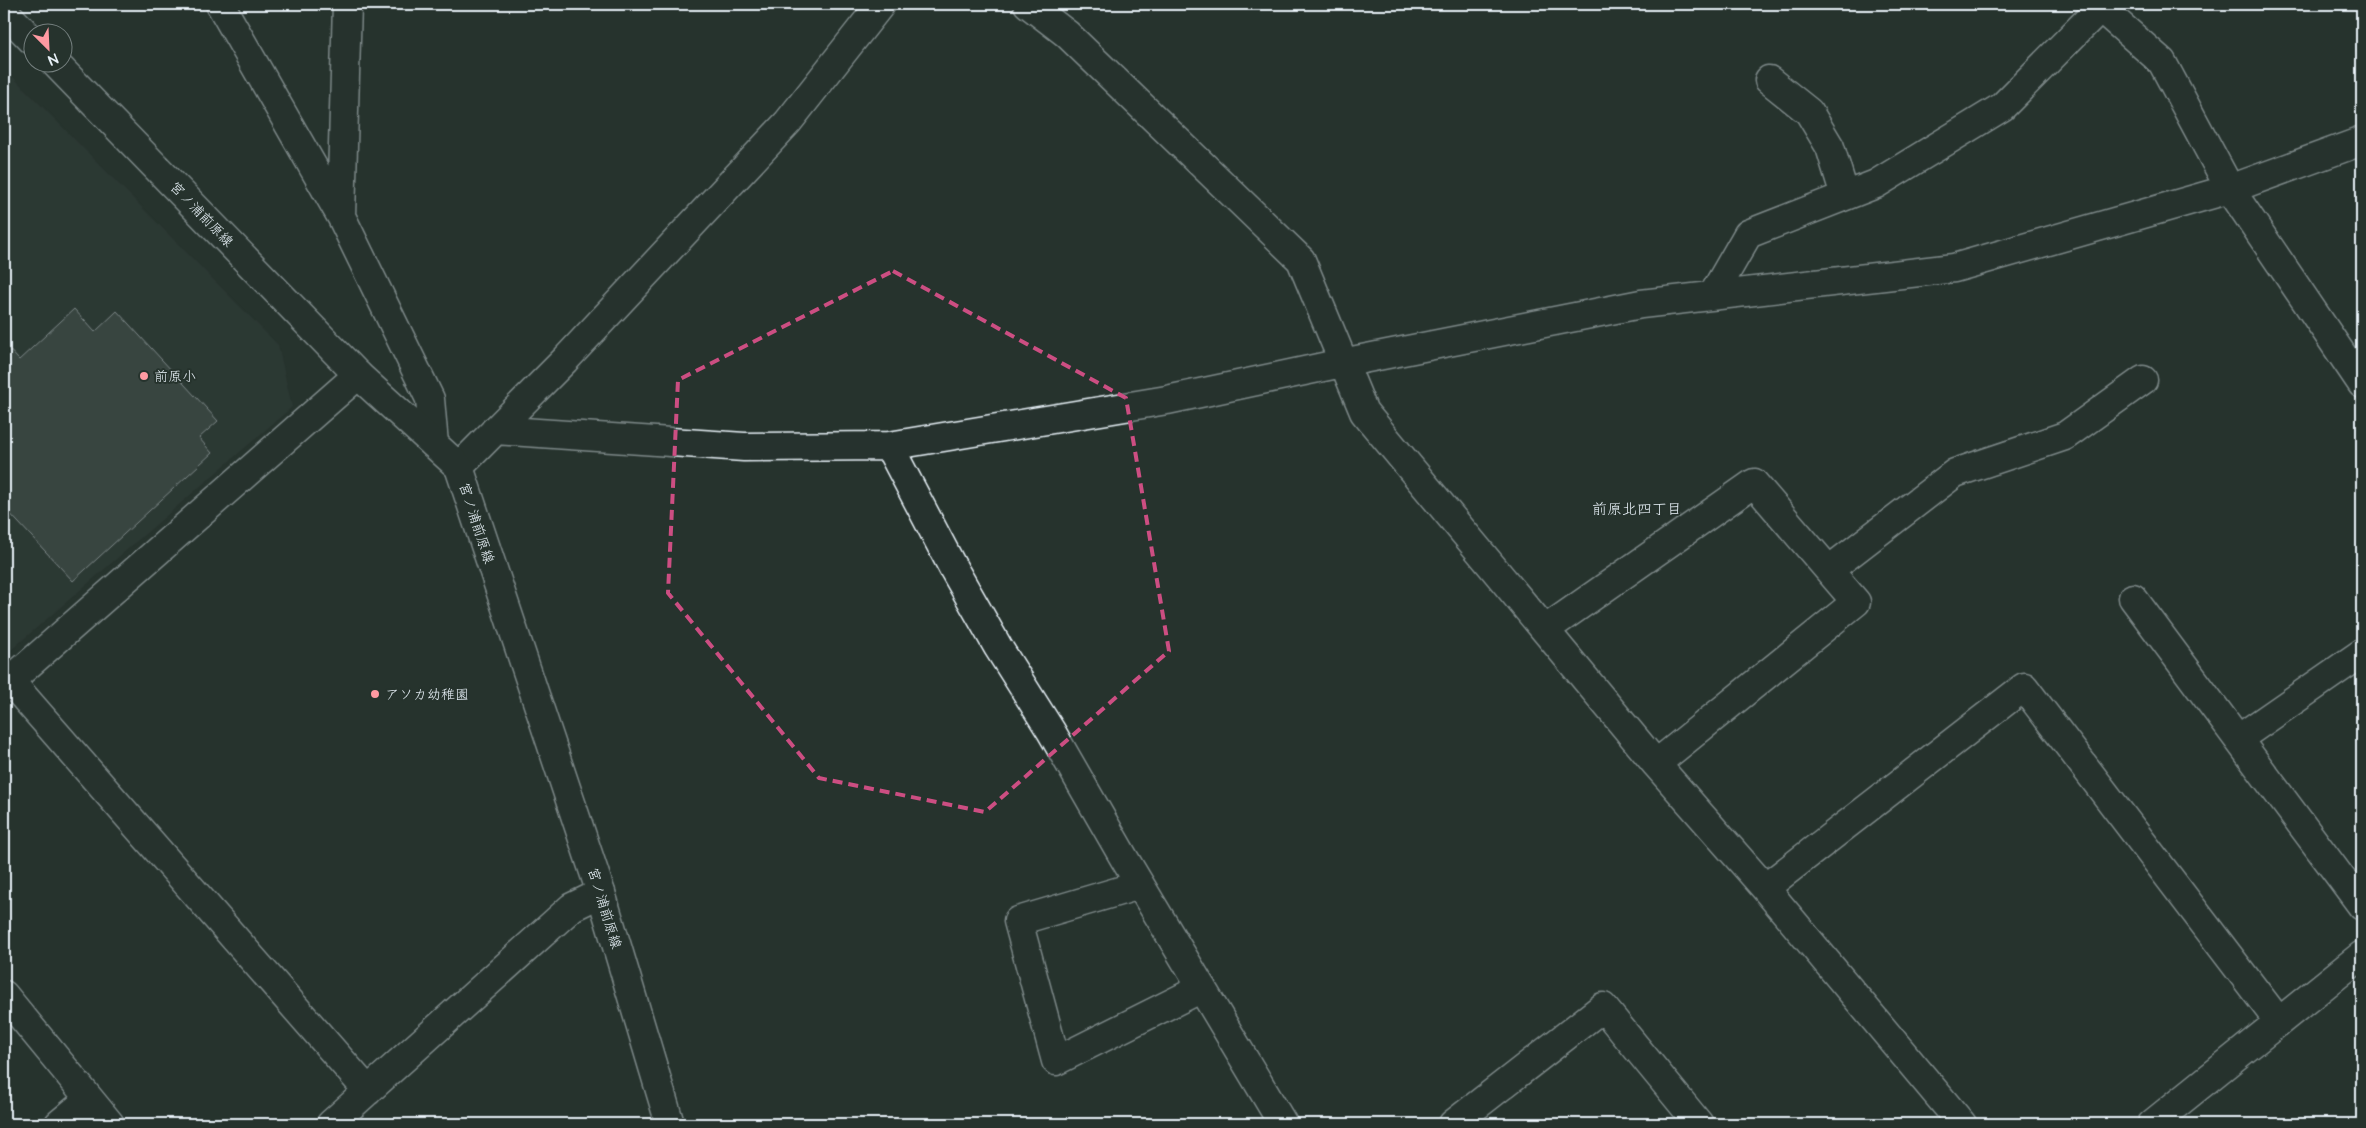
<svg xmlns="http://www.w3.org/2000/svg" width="2366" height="1128" font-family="'Architects Daughter','Klee One',sans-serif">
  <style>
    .built { fill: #333f3a }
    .building { fill: #505c59; stroke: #e8f1f8 }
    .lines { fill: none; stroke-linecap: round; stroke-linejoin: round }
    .minor-casing { stroke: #e8f1f8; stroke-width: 31 }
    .major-casing { stroke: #e8f1f8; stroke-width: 31 }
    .minor { stroke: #26332d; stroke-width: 28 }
    .major { stroke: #26332d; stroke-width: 28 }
    .marked { fill: none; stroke: #cc4e82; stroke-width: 4; stroke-dasharray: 10 6; stroke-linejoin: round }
    .poi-dot { fill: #ff9aa2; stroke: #26332d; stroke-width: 2 }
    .labels { text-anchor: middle; stroke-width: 4; stroke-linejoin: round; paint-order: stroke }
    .street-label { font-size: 14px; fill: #e8f1f8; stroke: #26332d }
    .poi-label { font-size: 14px; fill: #e8f1f8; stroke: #26332d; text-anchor: start }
    .neighbourhood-label { font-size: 15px; fill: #e8f1f8; stroke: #26332d }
  </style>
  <rect width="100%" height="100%" fill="#26332d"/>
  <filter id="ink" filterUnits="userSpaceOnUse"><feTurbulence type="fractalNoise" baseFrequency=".02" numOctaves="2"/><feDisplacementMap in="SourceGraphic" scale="10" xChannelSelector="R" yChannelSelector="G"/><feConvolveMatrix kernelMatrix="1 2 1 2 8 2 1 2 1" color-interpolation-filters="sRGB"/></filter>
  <g filter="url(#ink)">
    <path class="built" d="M4,68L278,345L292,407L4,656Z"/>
    <path class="building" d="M74,309L95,332L117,311L218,421L199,438L212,453L73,581L4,507V344L19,360Z"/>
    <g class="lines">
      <defs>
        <path id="minor" d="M220,4L341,216L430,399L434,444
          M1028,4L1067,34L1301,260L1364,412L1656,764L1765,888L1962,1124
          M2096,4L2162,62L2230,189L2362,384
          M1769,80L1809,112L1830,147L1845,196
          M341,216L347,4
          M1713,295L1748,234L1876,184L2002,107L2100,8
          M495,430L744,447L889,446L1167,400L1342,363L1641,304L1954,268L2230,189L2362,141
          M889,446L952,566L998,647L1051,731L1124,858L1283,1124
          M459,467L565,360L788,122L881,4
          M1829,570L1955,473L2065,436L2143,380
          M2133,598L2362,906
          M1546,629L1754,483L1856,602L1656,764
          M10,681L368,1091
          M4,686L358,375
          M2238,739L2362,653
          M1140,885L1018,921L1056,1061L1202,988
          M1765,888L2024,687L2279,1022
          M4,995L110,1124
          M59,1124L89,1099
          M331,1124L572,907L601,893
          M1453,1124L1603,1007L1699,1124
          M2152,1124L2362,955"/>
        <path id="major" d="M4,11L32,40
          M54,62L358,375L459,467L601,893L670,1124"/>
      </defs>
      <use href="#minor" class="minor-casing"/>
      <use href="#major" class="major-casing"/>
      <use href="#minor" class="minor"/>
      <use href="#major" class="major"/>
    </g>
  </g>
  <path d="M0 0H2366V1128H0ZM893,271L1126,398L1169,651L985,812L819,778L668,593L678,380Z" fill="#26332d" fill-opacity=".55" fill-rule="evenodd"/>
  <path class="marked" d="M893,271L1126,398L1169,651L985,812L819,778L668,593L678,380Z"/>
  <g class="poi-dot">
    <circle cx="144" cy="376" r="5"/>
    <circle cx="375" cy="694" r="5"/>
  </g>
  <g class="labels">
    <g class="street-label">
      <text transform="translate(202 214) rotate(46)" y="5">宮ノ浦前原線</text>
      <text transform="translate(477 523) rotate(72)" y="5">宮ノ浦前原線</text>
      <text transform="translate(605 908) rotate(73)" y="5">宮ノ浦前原線</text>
    </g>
    <g class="poi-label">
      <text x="154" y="381">前原小</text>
      <text x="385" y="699">アソカ幼稚園</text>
    </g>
    <g class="neighbourhood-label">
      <text x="1637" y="514">前原北四丁目</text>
    </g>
  </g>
  <rect width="2366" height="1128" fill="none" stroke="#26332d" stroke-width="20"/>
  <rect x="10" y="10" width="2346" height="1108" fill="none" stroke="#e8f1f8" stroke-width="2" filter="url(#ink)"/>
  <g transform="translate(48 48) rotate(156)"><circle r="24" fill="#26332d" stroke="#747f7e"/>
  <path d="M0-4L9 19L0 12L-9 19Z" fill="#ff9aa2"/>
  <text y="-8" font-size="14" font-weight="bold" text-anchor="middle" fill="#e8f1f8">N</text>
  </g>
</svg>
